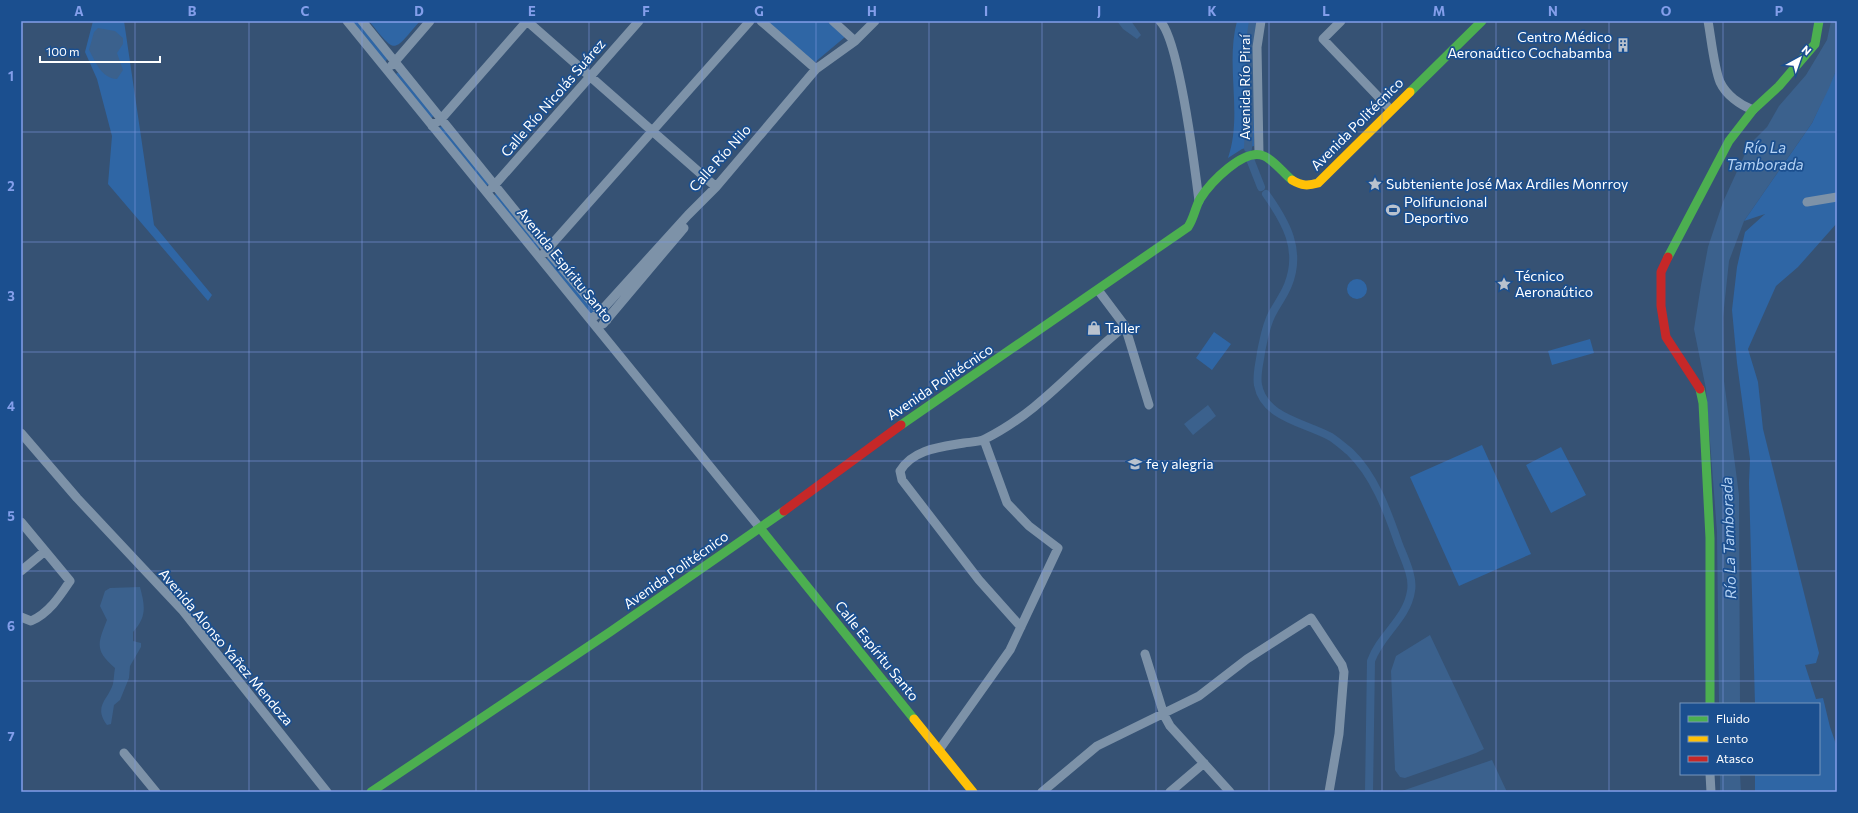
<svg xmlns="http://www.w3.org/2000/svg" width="1858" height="813" font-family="Commissioner,sans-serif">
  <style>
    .green { fill: #2f66a5 }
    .water { fill: #3b618d }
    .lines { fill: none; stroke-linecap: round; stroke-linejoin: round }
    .canal { stroke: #3b618d; stroke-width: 8 }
    .street { stroke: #7d92a8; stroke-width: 9 }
    .fast { stroke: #4caf50; stroke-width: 9 }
    .slow { stroke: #ffc107; stroke-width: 9 }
    .jam { stroke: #c62828; stroke-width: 9 }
    .grid { fill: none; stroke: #839eea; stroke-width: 1; stroke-opacity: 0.55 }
    .labels { text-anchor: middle; stroke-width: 3.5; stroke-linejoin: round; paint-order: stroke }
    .poi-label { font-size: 14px; fill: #fff; stroke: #1b4f8f; text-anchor: start }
    .street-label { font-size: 14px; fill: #fff; stroke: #1b4f8f }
    .water-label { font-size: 15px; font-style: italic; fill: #b5d3f5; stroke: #1b4f8f }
    .neatline { fill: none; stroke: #839eea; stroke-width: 1.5 }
    .grid-label { font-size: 13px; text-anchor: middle; font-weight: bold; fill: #839eea }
  </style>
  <rect width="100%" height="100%" fill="#365274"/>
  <path class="green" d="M93,21H124L154,225L212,295L208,301L108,184L112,136L97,79L85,52Z
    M350,21H358L388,58L385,62Z
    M369,21H420C392,53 397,55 369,21Z
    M767,21H827L845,37L814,63Z
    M1237,21H1258L1254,46V146L1242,149L1228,158C1243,115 1225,66 1237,21Z
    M1837,68V223L1798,267L1776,286L1748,349L1758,382L1763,429L1819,653L1816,663L1805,665L1816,699L1823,698L1830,727L1837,747V792H1755V774H1819V704H1755L1749,483L1750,459L1737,363L1732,310L1737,267L1745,232L1765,214L1744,221L1812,123Z
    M400,71L435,115L431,118L396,74Z
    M443,125L490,184L486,186L439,128Z
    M496,193L540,247L538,250L494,197Z
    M549,257L596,312L592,315L545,260Z
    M1347 289a10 10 0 1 1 20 0a10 10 0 1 1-20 0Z
    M1214,332L1231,344L1212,370L1196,358Z
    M1590,339L1594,353L1552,365L1548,351Z
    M1482,445L1531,554L1459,586L1410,477Z
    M1561,447L1586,495L1551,513L1526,465Z"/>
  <path class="water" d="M1117,21H1131L1141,35L1137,39L1123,29Z
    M1831,21H1837V68L1829,88L1812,123L1744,221L1729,261L1723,317L1724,381L1739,495L1740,704H1719L1717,532L1706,389L1694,329L1701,285L1708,247L1723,202L1749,145L1767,127L1779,106L1806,75L1827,40Z
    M98,28L115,31L123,38V44L117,53L123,70L117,79C101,78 96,62 89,50L94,32Z
    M1208,405L1216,416L1193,435L1184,424Z
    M140,587C145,606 147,617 133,632V641L141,643V647L130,666L129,678L120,700L114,705L111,724L107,725C93,706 108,700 113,684C114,679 114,673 115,668C94,650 98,643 107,620L100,606L105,591L110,588Z
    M1430,635L1484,749L1476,753L1405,778L1400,777L1395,770L1391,671L1396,656Z
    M1492,760L1507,792H1399Z
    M1720,774H1740L1741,792H1720Z"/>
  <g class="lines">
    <path class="canal" d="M1248,148L1251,89L1249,47L1253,21
      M1250,159L1261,187
      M1266,194C1286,222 1302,250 1288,285C1284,295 1278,303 1273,312C1266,324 1264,338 1261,352C1260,362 1256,374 1258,385C1264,418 1306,423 1331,437C1337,441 1344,447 1350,452C1374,475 1387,510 1398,542C1403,556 1414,576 1411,591C1407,619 1380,635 1371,661L1369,792"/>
    <path class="street" d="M347,21L760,528
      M362,21L547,250L607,320
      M761,21L816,69
      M833,21L855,41
      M1160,21C1179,40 1195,169 1199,201
      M1341,21L1323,39L1391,110
      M1708,21C1711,37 1714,68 1720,82C1726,95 1740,105 1753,110
      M392,65L430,21
      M432,126L442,118L527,21L716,187
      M1259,154L1257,47L1261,21
      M492,188L639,21
      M1807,202L1837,197
      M544,253L750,21
      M1098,290L1125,326L1149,405
      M591,319L600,312L688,215L716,187L816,69L855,41L875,21
      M603,324L684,228
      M21,433L77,498L183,611L327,792
      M21,522L70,581C60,596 49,613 31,621L21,617
      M21,571L45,551
      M1021,627L979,580L902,480L900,471C913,449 941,447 964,443C971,442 979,442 985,439C1040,412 1078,363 1125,326
      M1145,654L1164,715L1170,726L1230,792
      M939,750L1010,650L1058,548L1029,526L1007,503L984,440
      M124,753L156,792
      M1710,774L1711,792
      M1042,792L1097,746L1199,696L1247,659L1311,618L1342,665L1344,672L1339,734L1329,792
      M1170,792L1204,763"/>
    <path class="fast" d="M1410,92L1482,21
      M1668,257L1729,141L1753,110L1779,86L1815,44L1819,21
      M1700,389L1703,403L1710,538V704
      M901,425L1188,227C1194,218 1195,208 1200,199C1210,183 1244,147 1264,156C1275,161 1283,173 1292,180
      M760,528L914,719
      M371,792L610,632L784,511"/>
    <path class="slow" d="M1292,180C1302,186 1308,186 1318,183L1410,92
      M914,719L973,792"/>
    <path class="jam" d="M1668,257L1661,272V306L1666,337L1700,389
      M784,511L901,425"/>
  </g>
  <path class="grid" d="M135,21V792M249,21V792M362,21V792M476,21V792M589,21V792M702,21V792M816,21V792M929,21V792M1042,21V792M1156,21V792M1269,21V792M1382,21V792M1496,21V792M1609,21V792M1723,21V704M21,132H1837M21,242H1837M21,352H1837M21,461H1837M21,571H1837M21,681H1837M1723,774V792"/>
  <defs>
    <symbol id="building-bare" viewBox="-9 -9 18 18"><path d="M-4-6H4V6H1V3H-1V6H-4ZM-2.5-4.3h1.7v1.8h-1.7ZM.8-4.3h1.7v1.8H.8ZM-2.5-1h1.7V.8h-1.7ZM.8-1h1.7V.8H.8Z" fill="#b9c2ce" stroke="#1b4f8f" stroke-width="2.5" paint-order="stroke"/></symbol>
    <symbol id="sight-bare" viewBox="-9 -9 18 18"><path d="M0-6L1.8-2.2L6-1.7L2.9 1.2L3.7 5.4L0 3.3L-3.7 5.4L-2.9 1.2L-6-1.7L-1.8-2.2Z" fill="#b9c2ce" stroke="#1b4f8f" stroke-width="2.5" paint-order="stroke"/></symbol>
    <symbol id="stadium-bare" viewBox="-9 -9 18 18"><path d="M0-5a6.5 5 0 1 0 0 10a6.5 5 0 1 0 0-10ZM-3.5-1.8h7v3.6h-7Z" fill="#b9c2ce" stroke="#1b4f8f" stroke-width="2.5" paint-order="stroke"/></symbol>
    <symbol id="shop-bare" viewBox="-9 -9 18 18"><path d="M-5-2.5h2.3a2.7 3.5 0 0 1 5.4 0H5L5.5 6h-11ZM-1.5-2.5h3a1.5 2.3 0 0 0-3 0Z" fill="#b9c2ce" stroke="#1b4f8f" stroke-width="2.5" paint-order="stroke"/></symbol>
    <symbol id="school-bare" viewBox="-9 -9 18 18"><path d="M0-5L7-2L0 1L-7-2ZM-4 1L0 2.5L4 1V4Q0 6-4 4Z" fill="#b9c2ce" stroke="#1b4f8f" stroke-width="2.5" paint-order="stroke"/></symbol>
  </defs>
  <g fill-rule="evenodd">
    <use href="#building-bare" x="1613" y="35" width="20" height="20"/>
    <use href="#sight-bare" x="1365" y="174" width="20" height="20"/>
    <use href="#stadium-bare" x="1383" y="200" width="20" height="20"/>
    <use href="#sight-bare" x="1494" y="274" width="20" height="20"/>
    <use href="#shop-bare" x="1084" y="318" width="20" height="20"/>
    <use href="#school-bare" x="1125" y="454" width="20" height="20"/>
  </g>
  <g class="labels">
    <g class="poi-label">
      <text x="1612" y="42" text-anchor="end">Centro Médico<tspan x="1612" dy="16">Aeronaútico Cochabamba</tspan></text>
      <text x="1386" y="189">Subteniente José Max Ardiles Monrroy</text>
      <text x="1404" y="207">Polifuncional<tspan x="1404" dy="16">Deportivo</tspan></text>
      <text x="1515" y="281">Técnico<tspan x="1515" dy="16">Aeronaútico</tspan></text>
      <text x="1105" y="333">Taller</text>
      <text x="1146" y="469">fe y alegria</text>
    </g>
    <g class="street-label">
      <text transform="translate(1245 87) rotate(-90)" y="5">Avenida Río Piraí</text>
      <text transform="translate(553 98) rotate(-49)" y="5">Calle Río Nicolás Suárez</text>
      <text transform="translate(1357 124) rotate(-45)" y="5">Avenida Politécnico</text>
      <text transform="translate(720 158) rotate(-48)" y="5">Calle Río Nilo</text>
      <text transform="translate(565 265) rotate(51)" y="5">Avenida Espíritu Santo</text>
      <text transform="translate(940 382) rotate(-34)" y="5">Avenida Politécnico</text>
      <text transform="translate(676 570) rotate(-35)" y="5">Avenida Politécnico</text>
      <text transform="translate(226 647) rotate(50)" y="5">Avenida Alonso Yañez Mendoza</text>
      <text transform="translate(877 651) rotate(51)" y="5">Calle Espíritu Santo</text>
    </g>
    <g class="water-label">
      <text x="1765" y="153">Río La<tspan x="1765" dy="17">Tamborada</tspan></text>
      <text transform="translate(1729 538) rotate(-92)" y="5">Río La Tamborada</text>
    </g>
  </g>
  <rect width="1858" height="813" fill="none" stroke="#1b4f8f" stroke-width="44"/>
  <rect x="1680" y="703" width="140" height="72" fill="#1b4f8f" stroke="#7695bc"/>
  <rect x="1688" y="716" width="20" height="6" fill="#4caf50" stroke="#7695bc"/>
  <text x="1716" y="723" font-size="12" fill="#ffffff">Fluido</text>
  <rect x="1688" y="736" width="20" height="6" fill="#ffc107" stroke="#7695bc"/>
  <text x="1716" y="743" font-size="12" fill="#ffffff">Lento</text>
  <rect x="1688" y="756" width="20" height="6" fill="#c62828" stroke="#7695bc"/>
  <text x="1716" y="763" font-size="12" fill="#ffffff">Atasco</text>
  <g transform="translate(1800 58) rotate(40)" stroke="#1b4f8f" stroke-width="3" paint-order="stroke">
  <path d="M0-3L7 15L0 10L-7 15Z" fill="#ffffff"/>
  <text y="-6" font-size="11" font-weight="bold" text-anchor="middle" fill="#ffffff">N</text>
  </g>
  <path d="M40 56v6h120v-6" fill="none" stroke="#ffffff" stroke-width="2"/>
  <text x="46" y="56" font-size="12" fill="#ffffff" stroke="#1b4f8f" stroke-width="3" paint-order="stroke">100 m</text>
  <rect x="22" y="22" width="1814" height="769" class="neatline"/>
  <g class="grid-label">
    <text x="79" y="16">A</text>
    <text x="192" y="16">B</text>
    <text x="305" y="16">C</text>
    <text x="419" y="16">D</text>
    <text x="532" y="16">E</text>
    <text x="646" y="16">F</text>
    <text x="759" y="16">G</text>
    <text x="872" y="16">H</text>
    <text x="986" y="16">I</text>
    <text x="1099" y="16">J</text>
    <text x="1212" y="16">K</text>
    <text x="1326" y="16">L</text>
    <text x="1439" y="16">M</text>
    <text x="1553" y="16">N</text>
    <text x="1666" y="16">O</text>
    <text x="1779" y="16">P</text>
    <text x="11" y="81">1</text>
    <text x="11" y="191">2</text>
    <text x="11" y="301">3</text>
    <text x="11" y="411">4</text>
    <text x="11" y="521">5</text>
    <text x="11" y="631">6</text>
    <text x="11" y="741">7</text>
  </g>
</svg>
